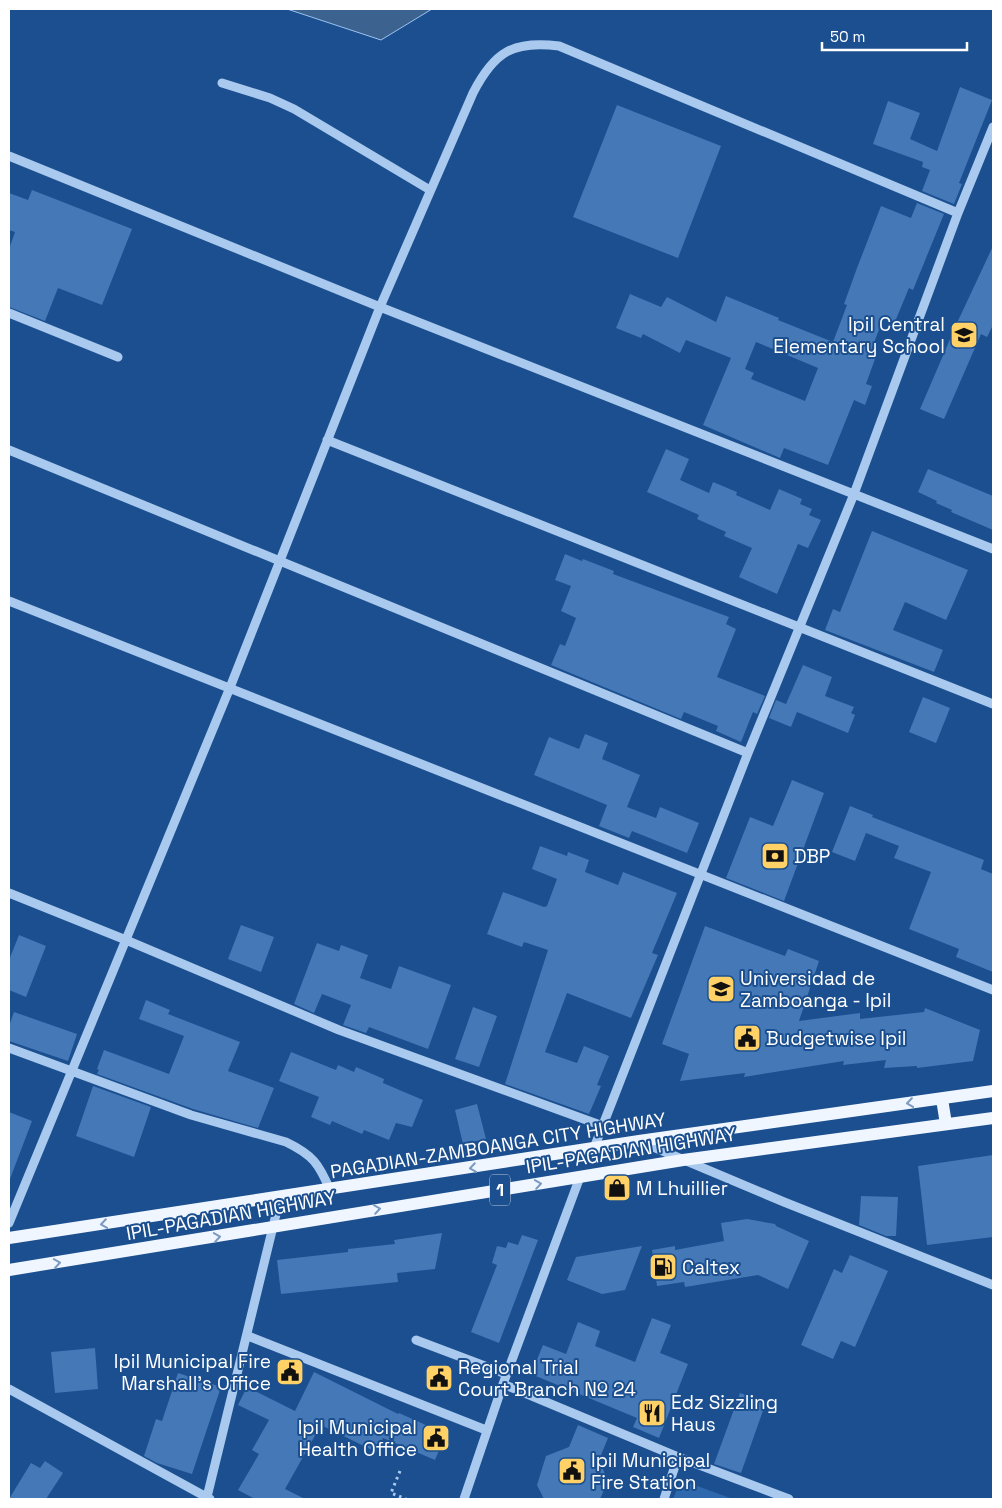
<svg xmlns="http://www.w3.org/2000/svg" width="1002" height="1508" font-family="'Space Grotesk',sans-serif">
  <style>
    .green { fill: #2e69ad }
    .water { fill: #3c6290; stroke: #9cc4f0 }
    .building { fill: #4478b7; fill-rule: evenodd }
    .lines { fill: none; stroke-linecap: round; stroke-linejoin: round }
    .path { stroke: #a9c9ee; stroke-width: 3; stroke-dasharray: 2.5 4; stroke-linecap: butt }
    .minor { stroke: #a9c9ee; stroke-width: 9 }
    .major { stroke: #f0f6ff; stroke-width: 12 }
    .oneway { stroke: #7b9ac1 }
    .labels { text-anchor: middle; stroke-width: 4; stroke-linejoin: round; paint-order: stroke }
    .shield { fill: #1b4f8f; stroke: #bbcadd; stroke-width: 1 }
    .shield-label { font-size: 18px; font-weight: bold; fill: #fff }
    .poi-label { font-size: 19px; fill: #fff; stroke: #1b4f8f; text-anchor: start }
    .street-label { font-size: 19px; fill: #fff; stroke: #1b4f8f }
  </style>
  <rect width="100%" height="100%" fill="#1b4f8f"/>
  <path class="green" d="M681,1480L733,1499H673Z"/>
  <path class="water" d="M287,9H432L381,40Z"/>
  <path class="building" d="M960,87L992,100L959,183L962,184L954,204L922,191L930,170L922,167L923,162L873,144L888,101L920,113L910,139L937,151Z
    M617,105L721,146L678,258L573,217Z
    M32,190L132,229L102,305L58,288L45,321L9,307V249L15,232L9,230V193L28,200Z
    M917,203L944,214L913,290L909,288L894,324L883,319L869,356L875,359L866,384L872,386L865,405L854,400L828,465L784,448L780,458L703,425L731,358L686,340L680,353L643,334L641,338L616,328L630,294L661,307L667,297L716,322L726,296L779,318L778,320L833,342L847,305L844,304L857,268L881,206L911,218ZM756,342L818,368L805,401L751,379L754,373L745,369Z
    M993,246V325L987,337L981,334L944,419L920,409L957,323Z
    M666,449L689,459L680,480L709,493L713,482L737,492L736,495L770,510L779,489L802,499L800,504L812,509L809,515L821,520L808,548L798,544L777,594L739,577L752,548L724,536L726,532L697,519L699,515L647,492Z
    M928,469L993,496V530L951,512L952,510L936,503L937,501L918,492Z
    M872,531L968,570L946,620L905,602L893,630L943,650L934,672L825,630L833,609L840,612Z
    M565,554L582,561L583,559L614,571L613,574L729,617L726,624L736,629L717,677L765,696L757,714L753,712L741,742L716,731L718,726L684,712L681,719L551,665L560,644L565,646L576,618L561,611L571,586L555,580Z
    M803,665L832,677L825,696L854,707L851,713L855,715L848,733L797,712L791,727L769,718L776,700L786,704Z
    M923,697L950,708L936,743L909,732Z
    M585,734L608,743L602,759L640,775L627,807L656,818L660,807L699,823L687,853L632,831L629,838L599,826L607,805L534,775L549,737L579,749Z
    M792,780L824,793L784,901L726,878L750,817L773,826Z
    M850,806L873,815L872,817L984,860L981,869L993,874V972L956,957L959,949L909,929L931,872L894,858L899,846L866,833L855,861L832,852Z
    M540,846L567,856L568,852L589,860L585,872L618,885L623,872L677,893L652,953L658,955L631,1018L567,993L545,1052L577,1063L584,1046L609,1056L597,1085L601,1086L589,1114L505,1084L548,950L524,942L522,947L487,934L503,892L544,907L547,906L557,879L532,869Z
    M241,925L274,937L261,972L228,959Z
    M705,926L785,956L788,949L819,961L799,1021L860,1013V1019L924,1012L925,1008L980,1030L973,1061L917,1068V1066L884,1068L886,1060L843,1065L844,1061L744,1077L745,1073L680,1081L689,1054L662,1044Z
    M19,935L46,946L26,997L9,990V960Z
    M317,943L339,951L341,945L368,955L360,978L391,989L399,966L451,985L428,1049L369,1027L366,1033L343,1025L351,1005L322,994L314,1013L294,1004Z
    M146,1000L170,1010L168,1014L240,1042L228,1071L274,1088L258,1128L193,1109L97,1074L99,1070L97,1069L104,1050L169,1074L184,1036L139,1019Z
    M473,1007L497,1016L479,1067L455,1059Z
    M14,1012L77,1034L68,1061L9,1041V1026Z
    M291,1052L336,1070L338,1065L354,1072L356,1067L384,1079L383,1083L423,1100L412,1127L396,1123L389,1140L364,1130L362,1134L332,1121L330,1125L311,1117L319,1097L279,1081Z
    M93,1086L151,1107L134,1157L76,1136Z
    M477,1104L486,1139L463,1144L455,1110Z
    M9,1112L32,1121L10,1179L9,1178Z
    M993,1155V1237L927,1245L918,1166Z
    M861,1196L898,1197L896,1236H886L859,1225Z
    M747,1219L775,1224L776,1226L809,1241L788,1289L758,1275L685,1287L684,1282L657,1286L652,1250L675,1246V1250L724,1241L721,1223Z
    M442,1233L435,1269L397,1273L398,1282L281,1294L277,1260L348,1252V1249L395,1244L394,1240Z
    M522,1235L538,1240L499,1343L471,1332L497,1265L492,1263L497,1246L506,1248L508,1242L518,1245Z
    M642,1246L625,1290L602,1294L567,1280L576,1257Z
    M850,1255L888,1271L855,1347L841,1341L833,1359L801,1345L834,1269L842,1273Z
    M652,1318L671,1325L660,1353L688,1364L659,1438L633,1427L637,1418L531,1374L543,1345L566,1354L578,1322L600,1331L595,1346L635,1362Z
    M95,1348L98,1389L55,1393L51,1352Z
    M314,1372L398,1414L399,1413L446,1434L435,1460L383,1438L376,1452L321,1425L285,1489L305,1499H255L238,1490L259,1454L252,1450L269,1420L238,1405L247,1387L295,1411Z
    M178,1373L221,1387L192,1474L157,1463L144,1456L156,1419L162,1421Z
    M740,1393L766,1402L741,1473L714,1464Z
    M578,1425L608,1438L599,1460L608,1481L600,1499H544L537,1485L546,1456L569,1447Z
    M45,1461L63,1473L46,1499H9L31,1463L40,1468Z"/>
  <g class="lines">
    <path class="path" d="M400,1471L391,1493L406,1499"/>
    <path class="minor" d="M222,83L270,98L294,109L430,190
      M9,156L380,307L993,549
      M9,313L118,357
      M327,440L993,704
      M9,450L748,753
      M9,601L993,990
      M9,893L126,940L339,1030L603,1126
      M9,1048L191,1115L286,1142C313,1155 319,1164 330,1190
      M639,1141L784,1202L993,1285
      M594,1148L748,753L854,494L958,213L993,127
      M9,1223L229,690L380,307L473,93C494,52 513,40 559,46L958,213
      M248,1336L486,1430
      M416,1340L506,1374
      M503,1384L678,1457L789,1499
      M9,1389L210,1499
      M207,1497L280,1198
      M464,1499L503,1384L580,1177
      M664,1499L678,1457"/>
    <path class="major" d="M942,1099L946,1124
      M9,1238L639,1141L993,1091
      M9,1270L683,1160L993,1118"/>
  </g>
  <defs><path id="oneway-chevron" d="M-2-3.5L2.5 0L-2 3.5" fill="none" stroke-width="1.6" stroke-linecap="round" stroke-linejoin="round" transform="scale(1.25)"/></defs>
  <g class="oneway">
    <use href="#oneway-chevron" transform="translate(910 1103) rotate(172)"/>
    <use href="#oneway-chevron" transform="translate(473 1168) rotate(171)"/>
    <use href="#oneway-chevron" transform="translate(538 1184) rotate(-9)"/>
    <use href="#oneway-chevron" transform="translate(377 1209) rotate(-9)"/>
    <use href="#oneway-chevron" transform="translate(104 1224) rotate(172)"/>
    <use href="#oneway-chevron" transform="translate(217 1237) rotate(-9)"/>
    <use href="#oneway-chevron" transform="translate(57 1263) rotate(-9)"/>
  </g>
  <defs>
    <symbol id="school-square" viewBox="-11 -11 22 22"><rect x="-9" y="-9" width="18" height="18" rx="4" fill="#ffd166" stroke="#1b4f8f"/><path d="M0-5L7-2L0 1L-7-2ZM-4 1L0 2.5L4 1V4Q0 6-4 4Z" fill="#111"/></symbol>
    <symbol id="bank-square" viewBox="-11 -11 22 22"><rect x="-9" y="-9" width="18" height="18" rx="4" fill="#ffd166" stroke="#1b4f8f"/><path d="M-6-4H6V4H-6ZM0-2.3a2.3 2.3 0 1 0 0 4.6a2.3 2.3 0 1 0 0-4.6Z" fill="#111"/></symbol>
    <symbol id="university-square" viewBox="-11 -11 22 22"><rect x="-9" y="-9" width="18" height="18" rx="4" fill="#ffd166" stroke="#1b4f8f"/><path d="M0-5L7-2L0 1L-7-2ZM-4 1L0 2.5L4 1V4Q0 6-4 4Z" fill="#111"/></symbol>
    <symbol id="civic-square" viewBox="-11 -11 22 22"><rect x="-9" y="-9" width="18" height="18" rx="4" fill="#ffd166" stroke="#1b4f8f"/><path d="M-.6-6.5H3V-4.5H.6V-3L4-1V1h2V6H-6V1h2V-1L-.6-3ZM-1.2 2.5V6h2.4V2.5Z" fill="#111"/></symbol>
    <symbol id="shop-square" viewBox="-11 -11 22 22"><rect x="-9" y="-9" width="18" height="18" rx="4" fill="#ffd166" stroke="#1b4f8f"/><path d="M-5-2.5h2.3a2.7 3.5 0 0 1 5.4 0H5L5.5 6h-11ZM-1.5-2.5h3a1.5 2.3 0 0 0-3 0Z" fill="#111"/></symbol>
    <symbol id="fuel-square" viewBox="-11 -11 22 22"><rect x="-9" y="-9" width="18" height="18" rx="4" fill="#ffd166" stroke="#1b4f8f"/><path d="M-5.5-6h7V0h2V4h1.3V-2.5L3-4.5l.8-.8L6-3V5H2.5V1h-1V6h-7ZM-4.2-4.7v3.2H.2V-4.7Z" fill="#111"/></symbol>
    <symbol id="restaurant-square" viewBox="-11 -11 22 22"><rect x="-9" y="-9" width="18" height="18" rx="4" fill="#ffd166" stroke="#1b4f8f"/><path d="M-5-6h1v4h1v-4h1v4h1v-4h1v5L-1.5 .5V6h-2V.5L-5-1ZM5-6V6H3V1.5H1.5Q1.5-4 5-6Z" fill="#111"/></symbol>
  </defs>
  <g fill-rule="evenodd">
    <use href="#school-square" x="948" y="319" width="32" height="32"/>
    <use href="#bank-square" x="759" y="840" width="32" height="32"/>
    <use href="#university-square" x="705" y="973" width="32" height="32"/>
    <use href="#civic-square" x="731" y="1022" width="32" height="32"/>
    <use href="#shop-square" x="601" y="1172" width="32" height="32"/>
    <use href="#fuel-square" x="647" y="1251" width="32" height="32"/>
    <use href="#civic-square" x="274" y="1356" width="32" height="32"/>
    <use href="#civic-square" x="423" y="1362" width="32" height="32"/>
    <use href="#restaurant-square" x="636" y="1397" width="32" height="32"/>
    <use href="#civic-square" x="420" y="1422" width="32" height="32"/>
    <use href="#civic-square" x="556" y="1455" width="32" height="32"/>
  </g>
  <g class="labels">
    <rect class="shield" x="490" y="1174.5" width="20" height="31" rx="4"/>
    <g class="shield-label">
      <text x="500" y="1196">1</text>
    </g>
    <g class="poi-label">
      <text x="945" y="331" text-anchor="end">Ipil Central<tspan x="945" dy="22">Elementary School</tspan></text>
      <text x="794" y="863">DBP</text>
      <text x="740" y="985">Universidad de<tspan x="740" dy="22">Zamboanga - Ipil</tspan></text>
      <text x="766" y="1045">Budgetwise Ipil</text>
      <text x="636" y="1195">M Lhuillier</text>
      <text x="682" y="1274">Caltex</text>
      <text x="271" y="1368" text-anchor="end">Ipil Municipal Fire<tspan x="271" dy="22">Marshall's Office</tspan></text>
      <text x="458" y="1374">Regional Trial<tspan x="458" dy="22">Court Branch № 24</tspan></text>
      <text x="671" y="1409">Edz Sizzling<tspan x="671" dy="22">Haus</tspan></text>
      <text x="417" y="1434" text-anchor="end">Ipil Municipal<tspan x="417" dy="22">Health Office</tspan></text>
      <text x="591" y="1467">Ipil Municipal<tspan x="591" dy="22">Fire Station</tspan></text>
    </g>
    <g class="street-label">
      <text transform="translate(498 1145) rotate(-9)" y="7">PAGADIAN-ZAMBOANGA CITY HIGHWAY</text>
      <text transform="translate(631 1150) rotate(-9)" y="7">IPIL-PAGADIAN HIGHWAY</text>
      <text transform="translate(231 1215) rotate(-10)" y="7">IPIL-PAGADIAN HIGHWAY</text>
    </g>
  </g>
  <rect width="1002" height="1508" fill="none" stroke="#ffffff" stroke-width="20"/>
  <path d="M822 42v8h145v-8" fill="none" stroke="#ffffff" stroke-width="2.5"/>
  <text x="830" y="42" font-size="15" fill="#ffffff" stroke="#1b4f8f" stroke-width="4" paint-order="stroke">50 m</text>
</svg>
